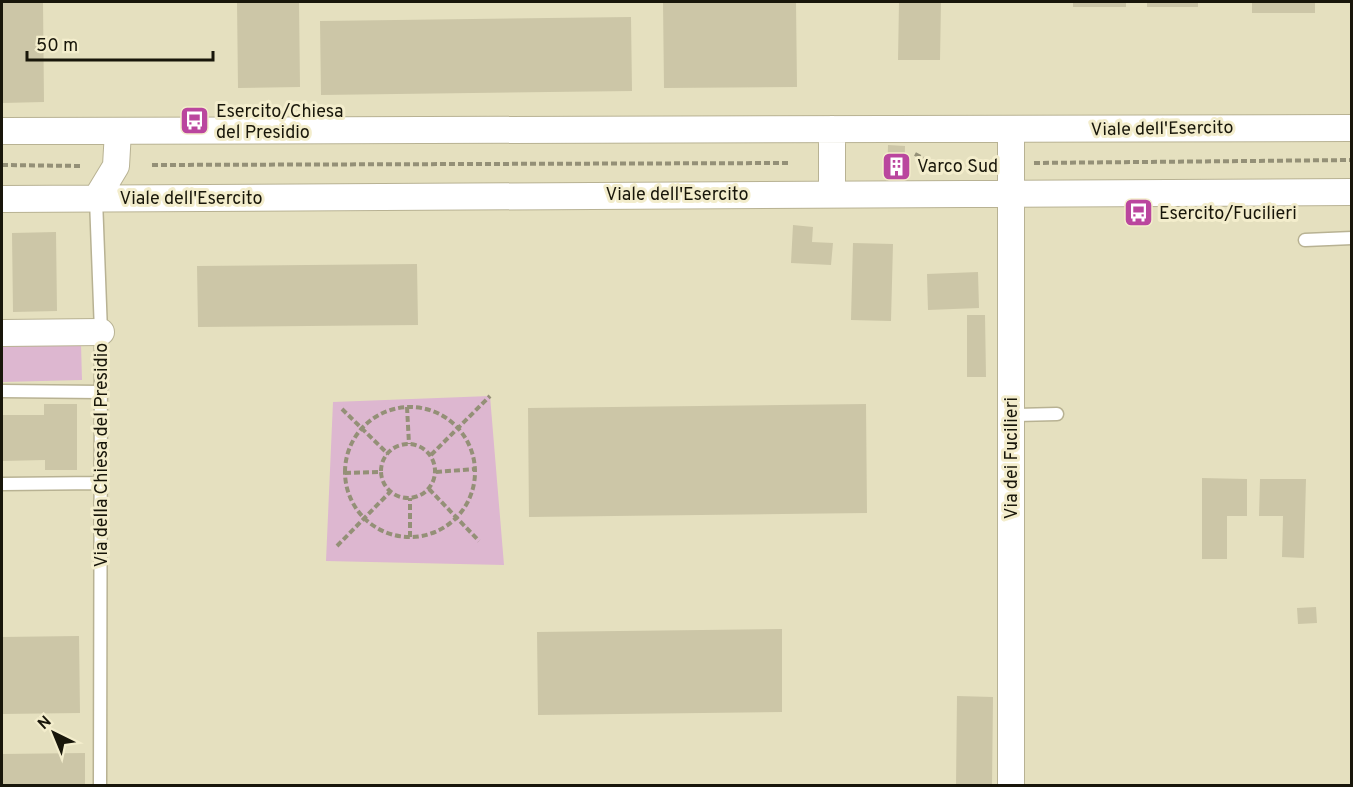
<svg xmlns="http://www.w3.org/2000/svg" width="1353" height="787" font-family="Overpass,sans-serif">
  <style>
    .green { fill: #ddb7d0 }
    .building { fill: #ccc6a7 }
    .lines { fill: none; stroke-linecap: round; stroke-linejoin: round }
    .lane-casing { stroke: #b8b293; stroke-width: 15 }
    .street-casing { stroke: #b8b293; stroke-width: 28 }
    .path { stroke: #949077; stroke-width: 4; stroke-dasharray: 6 3; stroke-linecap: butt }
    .lane { stroke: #fff; stroke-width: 12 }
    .street { stroke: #fff; stroke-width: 26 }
    .labels { text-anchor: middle; stroke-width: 6; stroke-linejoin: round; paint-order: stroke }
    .poi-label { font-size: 18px; fill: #18160a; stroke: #f3edcc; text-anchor: start }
    .street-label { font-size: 18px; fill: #18160a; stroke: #f3edcc }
  </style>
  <rect width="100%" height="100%" fill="#e5e0bf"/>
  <path class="green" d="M81,344L82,380L2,382V345Z
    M490,396L504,565L326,561L333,402Z"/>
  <path class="building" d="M2,2H43L44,102L2,103Z
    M237,2H299L300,87L238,88Z
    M663,2H796L797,87L664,88Z
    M899,2H941L940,60H898Z
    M1073,2H1126V7H1073Z
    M1147,2H1198V7H1147Z
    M1252,2H1315V13H1252Z
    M631,17L632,91L321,95L320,21Z
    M888,145L905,146L904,182H887Z
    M793,225L813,227L812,242L833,243L831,265L791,263Z
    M56,232L57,311L13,312L12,233Z
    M853,243L893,244L891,321L851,320Z
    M417,264L418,325L198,327L197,266Z
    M978,272L979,308L928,310L927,274Z
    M967,315H985L986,377H967Z
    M44,404H77V470H45V460L2,461V415H44Z
    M866,404L867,513L529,517L528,408Z
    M1202,478L1247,479V516H1227V559H1202Z
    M1260,479H1306L1304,558L1282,557L1283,516H1259Z
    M1316,607L1317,623L1298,624L1297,608Z
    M782,629V712L538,715L537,632Z
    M79,636L80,713L2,714V637Z
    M957,696L993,697L992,786H956Z
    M85,753V786H2V754Z"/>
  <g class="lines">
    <defs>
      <path id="lane" d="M96,199L101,332L100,786
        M1305,240L1352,238
        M2,391L101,392
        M1011,415L1057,414
        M2,484L101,483"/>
      <path id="street" d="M1011,130V786
        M2,131L1352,128
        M832,194V129
        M2,199L1352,192
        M96,199L116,166L118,131
        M2,333L101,332"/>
    </defs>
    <use href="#lane" class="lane-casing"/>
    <use href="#street" class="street-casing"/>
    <path class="path" d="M915,154L932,163L954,164
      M1034,163L1352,160
      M2,165L82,166
      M152,165L791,163
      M345 472a65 65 0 1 1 130 0a65 65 0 1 1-130 0Z
      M407,407L409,444
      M342,409L388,454
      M381 471a27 27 0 1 1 54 0a27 27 0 1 1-54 0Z
      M431,455L490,396
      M436,472L475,469
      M345,473L381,472
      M429,489L479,541
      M410,537V498
      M337,546L390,492"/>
    <use href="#lane" class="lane"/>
    <use href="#street" class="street"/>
  </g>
  <defs>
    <symbol id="bus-square" viewBox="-11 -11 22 22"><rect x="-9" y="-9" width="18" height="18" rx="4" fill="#ba469e" stroke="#f3edcc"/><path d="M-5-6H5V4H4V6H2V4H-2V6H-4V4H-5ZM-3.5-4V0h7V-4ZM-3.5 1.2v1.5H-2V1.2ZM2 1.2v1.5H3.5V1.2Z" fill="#fff"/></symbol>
    <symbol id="building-square" viewBox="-11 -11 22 22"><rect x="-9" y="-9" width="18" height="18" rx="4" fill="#ba469e" stroke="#f3edcc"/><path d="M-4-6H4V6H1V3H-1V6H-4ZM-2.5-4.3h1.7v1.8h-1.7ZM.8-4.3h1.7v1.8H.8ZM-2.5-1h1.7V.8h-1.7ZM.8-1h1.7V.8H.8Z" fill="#fff"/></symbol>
  </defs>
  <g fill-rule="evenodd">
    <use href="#bus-square" x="178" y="104" width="33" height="33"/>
    <use href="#building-square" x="880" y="150" width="33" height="33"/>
    <use href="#bus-square" x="1122" y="196" width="33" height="33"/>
  </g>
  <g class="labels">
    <g class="poi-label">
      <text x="216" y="117">Esercito/Chiesa<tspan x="216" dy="21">del Presidio</tspan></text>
      <text x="917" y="172">Varco Sud</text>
      <text x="1159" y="219">Esercito/Fucilieri</text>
    </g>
    <g class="street-label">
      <text transform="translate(1162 128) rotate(-1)" y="6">Viale dell'Esercito</text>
      <text x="677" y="200">Viale dell'Esercito</text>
      <text x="191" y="204">Viale dell'Esercito</text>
      <text transform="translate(101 455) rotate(-90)" y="6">Via della Chiesa del Presidio</text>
      <text transform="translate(1011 458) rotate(-90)" y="6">Via dei Fucilieri</text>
    </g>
  </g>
  <rect width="1353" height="787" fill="none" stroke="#18160a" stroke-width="6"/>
  <g transform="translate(54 733) rotate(317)" stroke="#f3edcc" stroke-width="4.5" paint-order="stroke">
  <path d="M0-4.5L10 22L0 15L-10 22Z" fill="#18160a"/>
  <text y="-9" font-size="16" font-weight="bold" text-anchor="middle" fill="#18160a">N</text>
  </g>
  <path d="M27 51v9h186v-9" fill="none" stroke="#18160a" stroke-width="3"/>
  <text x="36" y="51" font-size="18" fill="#18160a" stroke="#f3edcc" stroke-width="4.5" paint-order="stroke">50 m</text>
</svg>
